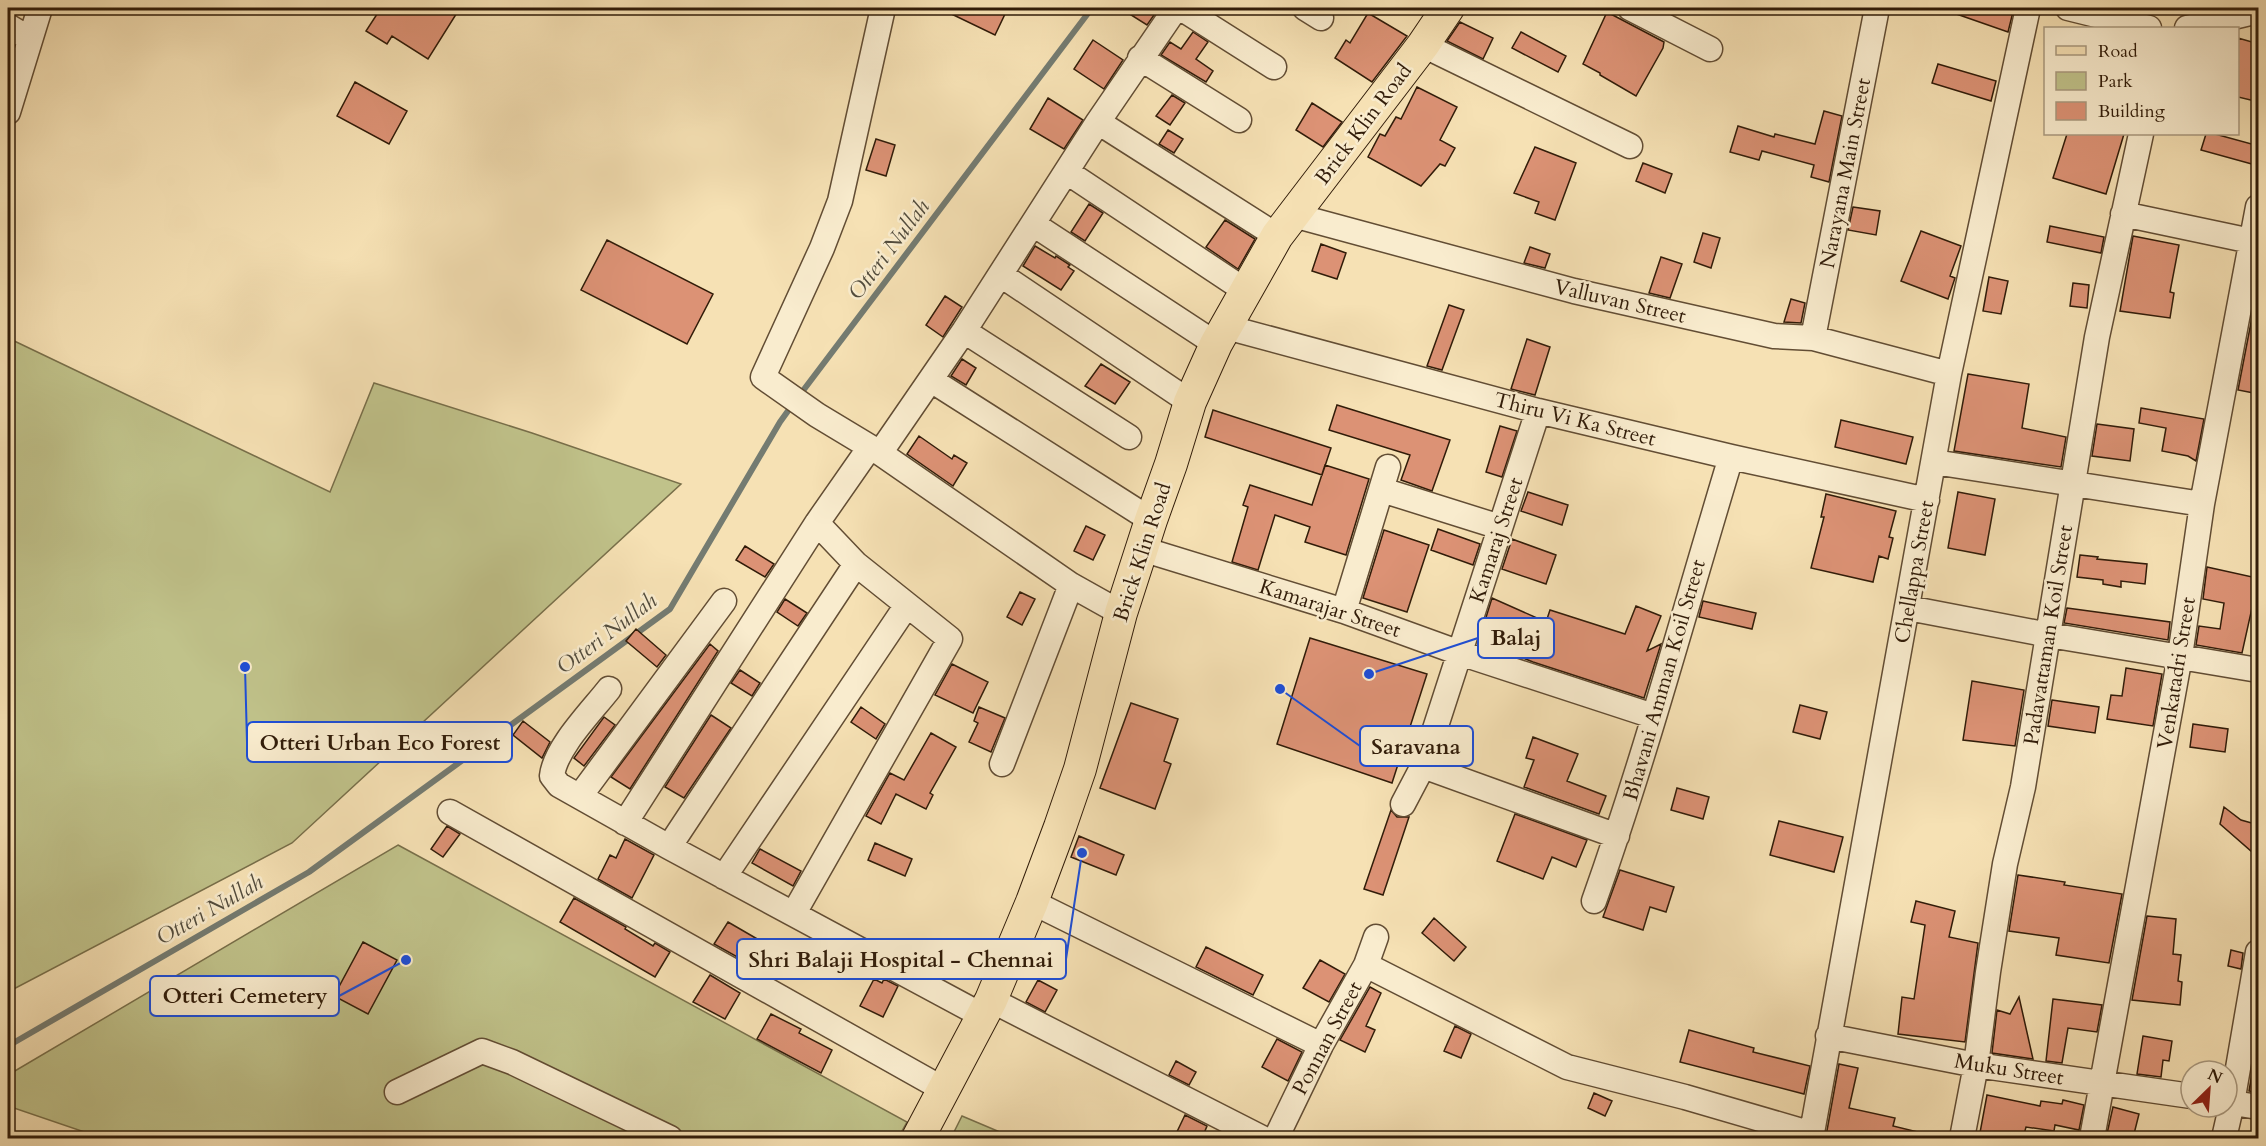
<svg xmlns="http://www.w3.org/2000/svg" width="2266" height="1146" font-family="Cardo,serif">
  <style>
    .green { fill: #c0c28a; stroke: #786f4a; stroke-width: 1.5 }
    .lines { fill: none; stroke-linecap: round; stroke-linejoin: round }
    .stream { stroke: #747b71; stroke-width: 6 }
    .building { fill: #dc9275; stroke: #311c09; stroke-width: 1.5 }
    .minor-casing { stroke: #624d34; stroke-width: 27 }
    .major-casing { stroke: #311c09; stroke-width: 34 }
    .minor { stroke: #f9ecce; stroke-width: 24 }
    .major { stroke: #f6e1b4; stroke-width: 32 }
    .labels { text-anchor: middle; stroke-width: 5; stroke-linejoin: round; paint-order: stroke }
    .street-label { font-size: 21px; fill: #311c09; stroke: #f9ecce }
    .water-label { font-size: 22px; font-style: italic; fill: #524c3d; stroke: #f9ecce }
    .leader { fill: none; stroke: #1d4ed8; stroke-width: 2 }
    .callout-dot { fill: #1d4ed8; stroke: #f9ecce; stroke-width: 2 }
    .callout { fill: #f9ecce; stroke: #1d4ed8; stroke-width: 2 }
    .callout-label { font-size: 22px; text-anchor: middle; font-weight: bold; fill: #311c09 }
  </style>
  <rect width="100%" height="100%" fill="#f6e1b4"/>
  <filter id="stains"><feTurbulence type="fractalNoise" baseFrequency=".00333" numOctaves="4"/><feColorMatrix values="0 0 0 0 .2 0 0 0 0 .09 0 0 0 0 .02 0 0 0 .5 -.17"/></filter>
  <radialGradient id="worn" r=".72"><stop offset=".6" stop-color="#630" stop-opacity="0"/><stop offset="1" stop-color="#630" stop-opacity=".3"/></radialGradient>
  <path class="green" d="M8,338L330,492L374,383L532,433L681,484L292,843L8,992Z
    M398,845L907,1122L898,1138H102L8,1106V1075Z
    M962,1116L1014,1138H951Z"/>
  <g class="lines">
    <path class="stream" d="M799,396L1092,8
      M8,1046L309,872L670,609L780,422L793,404"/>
  </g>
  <path class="building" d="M381,8H460L428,59L392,36L387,44L366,31Z
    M939,8H992L1005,14L995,35Z
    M1120,8H1159L1147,25Z
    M1946,8H2000L2013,12L2008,32L1945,10Z
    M1607,12L1664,42L1663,48L1636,96L1600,75V73L1583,64Z
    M1368,13L1407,36L1372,82L1335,58L1346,40L1350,43Z
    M1460,22L1493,38L1483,59L1447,41Z
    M1193,32L1208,42L1196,59L1213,71L1206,82L1161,55L1170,42L1181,49Z
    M1521,32L1566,56L1558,72L1512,48Z
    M2238,38L2259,44V102L2238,97Z
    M1093,40L1123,60L1104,89L1074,69Z
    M1938,64L1996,81L1991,101L1932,83Z
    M355,82L407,111L389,144L337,116Z
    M1417,87L1457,107L1440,140L1455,148L1445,166L1440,164L1421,186L1368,157L1380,134L1385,136L1396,117L1401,119Z
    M1172,95L1185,103L1170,125L1156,116Z
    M1048,98L1083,120L1064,149L1030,129Z
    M1312,103L1342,122L1323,147L1296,130Z
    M1824,111L1842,116L1829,182L1811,177L1814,165L1762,151L1759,160L1730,152L1738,126L1774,137L1775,134L1815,144Z
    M1168,130L1183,139L1174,153L1159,144Z
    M2067,134H2124L2106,194L2053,178Z
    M2206,134H2215L2259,146V166L2201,150Z
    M876,139L895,145L886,176L866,170Z
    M1535,147L1576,163L1555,220L1535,213L1539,202L1514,193Z
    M1643,163L1672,174L1665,193L1636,181Z
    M1089,204L1103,213L1085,241L1071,232Z
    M1853,207L1880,211L1876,235L1848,230Z
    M1225,220L1255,239L1238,269L1206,247Z
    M2050,226L2104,237L2101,253L2047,242Z
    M1921,231L1961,246L1950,276L1955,278L1948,299L1901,281Z
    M1703,233L1720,238L1711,268L1694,262Z
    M2133,236L2179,245L2170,292L2174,293L2170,318L2120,311Z
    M607,240L713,294L687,344L581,290Z
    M1321,244L1346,253L1337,279L1312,271Z
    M1035,246L1055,258L1056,256L1070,265L1068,267L1074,271L1061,290L1023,266Z
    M1530,247L1550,254L1545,268L1524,263Z
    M1661,257L1682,264L1670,298L1649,293Z
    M1989,277L2008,281L2001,314L1983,311Z
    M2073,283L2089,285L2087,308L2070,306Z
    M945,296L962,307L943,337L926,325Z
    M1791,299L1805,303L1801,323L1784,322Z
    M1449,305L1464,310L1442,370L1427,366Z
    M2254,307H2259V394L2238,390Z
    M1527,339L1550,347L1535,395L1511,389Z
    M962,359L976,368L966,385L951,376Z
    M1101,364L1130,382L1115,404L1085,386Z
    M1968,374L2029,384L2022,428L2066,437L2061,467L1954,451Z
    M1337,405L1450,440L1432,491L1401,480L1410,455L1329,430Z
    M2141,408L2204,419L2196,461L2188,456L2162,451L2166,428L2139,423Z
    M1213,410L1331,448L1322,475L1205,437Z
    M1841,420L1913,437L1906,464L1835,447Z
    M2097,424L2134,429L2130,461L2092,456Z
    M1500,426L1517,431L1502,477L1486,472Z
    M919,436L952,459L954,455L967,463L953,486L907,454Z
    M1325,465L1369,479L1346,555L1305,542L1310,527L1275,515L1258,570L1232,562L1248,507L1243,505L1250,485L1312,505Z
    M1528,492L1568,505L1562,525L1521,511Z
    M1958,492L1995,499L1985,555L1948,548Z
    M1826,494L1896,511L1889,537L1893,538L1888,559L1879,556L1873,582L1811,568L1824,517H1821Z
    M1086,526L1105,535L1093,560L1074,551Z
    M1438,529L1480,544L1473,565L1431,550Z
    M1384,530L1429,545L1407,612L1363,598Z
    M1512,539L1556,555L1546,584L1502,569Z
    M745,546L774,564L765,577L736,560Z
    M2080,555L2098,557L2097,559L2147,564L2145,584L2121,581V587L2103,584V580L2077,577Z
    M2207,567L2257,578L2252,598L2254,599L2242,653L2196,645L2199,626L2220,629L2224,603L2203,599Z
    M1020,592L1035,599L1022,625L1007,617Z
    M1492,598L1546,622L1550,610L1625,634L1636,606L1661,616L1647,651L1661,644L1644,698L1533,662L1479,640Z
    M785,599L807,613L798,626L777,612Z
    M1703,601L1756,613L1752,629L1699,617Z
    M2067,608L2170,622L2168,640L2064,623Z
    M636,629L666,655L657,667L626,641Z
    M1310,638L1427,674L1392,783L1277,744Z
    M710,644L718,651L630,789L611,777Z
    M952,664L988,682L973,713L935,695Z
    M2126,668L2162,674L2153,726L2107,719L2111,695L2122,696Z
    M740,670L760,683L752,696L731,683Z
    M1972,681L2024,690L2015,746L1963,740Z
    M2052,700L2099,707L2095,733L2048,726Z
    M1131,703L1178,719L1164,761L1171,764L1155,809L1100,788Z
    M1800,705L1827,712L1820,739L1793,732Z
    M861,707L885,724L876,739L851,722Z
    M979,707L1005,718L991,752L969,742L978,723L974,721Z
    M711,715L731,728L684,798L665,787Z
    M604,717L615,725L584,766L574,758Z
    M523,721L550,742L542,758L513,735Z
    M2193,724L2228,729L2225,752L2190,747Z
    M931,733L956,747L930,793L933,795L926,809L896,794L881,824L866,816L890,773L904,780Z
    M1533,737L1578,754L1567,781L1606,796L1599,814L1524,787L1534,760L1526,758Z
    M1677,788L1709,797L1703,819L1671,810Z
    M2224,807L2241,820L2259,825V858L2220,824Z
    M1391,810L1397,817H1409L1383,895L1364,889Z
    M1515,814L1587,840L1576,867L1552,857L1543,879L1497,861Z
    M1779,821L1843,837L1834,872L1770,855Z
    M447,826L460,834L443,857L431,849Z
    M1079,836L1124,855L1116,875L1071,857Z
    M625,839L654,855L632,898L598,879L610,855L616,858Z
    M875,843L912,859L905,876L868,860Z
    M760,849L801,871L793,886L752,863Z
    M1620,870L1674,887L1666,912L1650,907L1643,930L1603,917Z
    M2018,875L2065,882L2064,885L2122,894L2109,963L2056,955L2059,938L2009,931Z
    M574,898L626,927L625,929L653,946L655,943L670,952L655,977L560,922Z
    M1916,901L1955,911L1949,937L1978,943L1965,1042L1898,1034L1902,997L1914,999L1925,925L1911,922Z
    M2147,916L2176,919L2173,954L2181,955L2178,981L2182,982L2180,1005L2132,1000Z
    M1434,918L1466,947L1454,961L1422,933Z
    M728,922L759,940L789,955L777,979L714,944Z
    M363,942L397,960L368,1014L334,996Z
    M1206,947L1263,975L1253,995L1196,967Z
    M2231,950L2243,953L2241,969L2228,966Z
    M1320,960L1345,974L1329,1002L1303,988Z
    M710,975L740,993L725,1019L693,1002Z
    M874,979L882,983L884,979L898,986L883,1017L860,1006Z
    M1038,980L1057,990L1045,1012L1026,1002Z
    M1370,987L1381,993L1366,1026L1375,1030L1365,1052L1340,1040Z
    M2019,997L2033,1059L1992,1053L1997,1010L2010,1014Z
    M2053,999L2102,1005L2097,1032L2068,1028L2062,1063L2046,1061Z
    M771,1014L801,1029L799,1033L832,1050L821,1073L757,1039Z
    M1455,1026L1471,1034L1461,1058L1444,1051Z
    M1689,1030L1754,1048L1753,1052L1810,1066L1804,1094L1680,1062Z
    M2259,1033V1093L2249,1091Z
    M2143,1036L2172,1041L2169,1061L2163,1060L2161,1077L2137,1074Z
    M1277,1039L1302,1052L1288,1081L1262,1067Z
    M1176,1061L1196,1072L1189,1085L1169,1075Z
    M1839,1064L1858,1068L1849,1108L1895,1118L1893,1126L1922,1133L1921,1138H1840L1826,1136Z
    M1594,1093L1612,1101L1605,1116L1588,1108Z
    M1987,1095L2040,1106L2041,1101L2062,1104L2063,1100L2084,1105L2079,1130L2055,1125L2054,1131L2026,1127L2023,1138H1979Z
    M2113,1107L2139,1114L2133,1138H2106Z
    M1185,1115L1207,1126L1202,1138H1174Z"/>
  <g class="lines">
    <defs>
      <path id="minor" d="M883,8L840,201L822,248L763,377L817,415L880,453L1071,585L1121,613
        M1181,8L1274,67
        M1305,8L1321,18
        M1630,8L1710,49
        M2068,8L2149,28
        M8,26L30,39
        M2187,28L2258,11
        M1423,45L1630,146
        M1140,58L1239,120
        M8,112L40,8
        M1098,122L1277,236
        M1067,172L1246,291
        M2123,214L2251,241
        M1293,215L1574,291L1774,336L1813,338L1949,374
        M1033,224L1216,344
        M1001,275L1190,402
        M1226,327L1538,411L1731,457L1927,500
        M964,331L1129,437
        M1813,338L1877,8
        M931,380L1151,520
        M880,453L964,331L1098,122L1176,8
        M1934,462L2202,504
        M1382,490L1500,527
        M1142,549L1344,611L1460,653L1653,716
        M1908,608L2049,635L2258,670
        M1344,611L1388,467
        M609,689C591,712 555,748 552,776L559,785L669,847L983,1016
        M1002,764L1071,585
        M1423,766L1617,836
        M580,796L724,601
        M1403,804L1423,766L1538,411
        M450,812L943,1089
        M625,823L817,523L870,447
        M669,847L856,564
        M724,877L907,605
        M1594,901C1646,755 1686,605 1731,457
        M1032,902L1321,1045
        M794,913L950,639L856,564L817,523
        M1366,965L1567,1067L1685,1097L1812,1134
        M991,1000L1262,1138
        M1828,1036L1976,1065L2191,1096
        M397,1092L482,1051L512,1062L670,1138
        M2227,1102L2258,1107
        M1276,1138L1321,1045L1366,965L1376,937
        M1811,1138L1949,374L2028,8
        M1962,1138L1976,1065L1988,972L2005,864L2023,787L2097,337L2141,134
        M2092,1138L2180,656L2202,504L2258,207
        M2224,1138L2232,1103L2258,952"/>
      <path id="major" d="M918,1138L991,1000L1032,902L1060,827L1080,769L1121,613L1151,520L1171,464L1190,402L1216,344L1277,236L1423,45L1448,8"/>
    </defs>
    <use href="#minor" class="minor-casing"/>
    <use href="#major" class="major-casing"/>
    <use href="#minor" class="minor"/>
    <use href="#major" class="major"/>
  </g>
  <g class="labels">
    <g class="street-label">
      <text transform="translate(1363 124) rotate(-53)" y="7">Brick Klin Road</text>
      <text transform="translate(1845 173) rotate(-79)" y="7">Narayana Main Street</text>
      <text transform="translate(1620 301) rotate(13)" y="7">Valluvan Street</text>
      <text transform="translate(1575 419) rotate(14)" y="7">Thiru Vi Ka Street</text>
      <text transform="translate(1496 540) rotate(-72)" y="7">Kamaraj Street</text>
      <text transform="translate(1142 552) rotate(-72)" y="7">Brick Klin Road</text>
      <text transform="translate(1914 572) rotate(-80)" y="7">Chellappa Street</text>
      <text transform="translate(1330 608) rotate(18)" y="7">Kamarajar Street</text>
      <text transform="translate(2048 635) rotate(-81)" y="7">Padavattaman Koil Street</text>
      <text transform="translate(2176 673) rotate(-81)" y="7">Venkatadri Street</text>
      <text transform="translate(1664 680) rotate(-74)" y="7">Bhavani Amman Koil Street</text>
      <text transform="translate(1327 1038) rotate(-62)" y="7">Ponnan Street</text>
      <text transform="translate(2009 1069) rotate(9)" y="7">Muku Street</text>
    </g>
    <g class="water-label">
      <text transform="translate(888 249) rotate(-53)" y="8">Otteri Nullah</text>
      <text transform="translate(606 633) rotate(-37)" y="8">Otteri Nullah</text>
      <text transform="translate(209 909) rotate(-30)" y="8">Otteri Nullah</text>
    </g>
  </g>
  <path class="leader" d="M1369 674L1478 638M245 667L247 742M1280 689L1360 746M1082 853L1066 959M406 960L339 996"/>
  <g class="callout-dot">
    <circle cx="1369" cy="674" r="6"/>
    <circle cx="245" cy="667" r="6"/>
    <circle cx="1280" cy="689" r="6"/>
    <circle cx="1082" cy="853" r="6"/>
    <circle cx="406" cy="960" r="6"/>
  </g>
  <g class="callout">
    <rect x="1478" y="618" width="76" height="40" rx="6"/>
    <rect x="247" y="722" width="265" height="40" rx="6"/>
    <rect x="1360" y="726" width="113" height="40" rx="6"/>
    <rect x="737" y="939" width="329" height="40" rx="6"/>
    <rect x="150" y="976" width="189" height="40" rx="6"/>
  </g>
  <g class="callout-label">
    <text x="1516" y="645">Balaj</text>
    <text x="380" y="750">Otteri Urban Eco Forest</text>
    <text x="1416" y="754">Saravana</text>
    <text x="901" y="967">Shri Balaji Hospital - Chennai</text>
    <text x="245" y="1003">Otteri Cemetery</text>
  </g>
  <rect width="2266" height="1146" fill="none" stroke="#f6e1b4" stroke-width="30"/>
  <rect x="9" y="9" width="2248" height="1128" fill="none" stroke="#311c09" stroke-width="3"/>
  <rect x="15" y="15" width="2236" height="1116" fill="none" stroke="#311c09" stroke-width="1.5"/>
  <rect x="2044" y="27" width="195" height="108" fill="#f9ecce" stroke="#a9997f" stroke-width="1.5"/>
  <rect x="2056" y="46" width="30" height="9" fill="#f6e1b4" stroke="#a9997f" stroke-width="1.5"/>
  <text x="2098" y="57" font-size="18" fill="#311c09">Road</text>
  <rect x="2056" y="72" width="30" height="18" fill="#c0c28a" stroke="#a9997f" stroke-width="1.5"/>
  <text x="2098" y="87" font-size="18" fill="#311c09">Park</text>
  <rect x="2056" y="102" width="30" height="18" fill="#dc9275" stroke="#a9997f" stroke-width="1.5"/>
  <text x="2098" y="117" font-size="18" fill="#311c09">Building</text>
  <g transform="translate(2209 1089) rotate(25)"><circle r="28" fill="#f9ecce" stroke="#a9997f" stroke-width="1.5"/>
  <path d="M0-4.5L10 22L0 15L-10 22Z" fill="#8f2418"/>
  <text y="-9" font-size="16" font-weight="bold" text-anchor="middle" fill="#311c09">N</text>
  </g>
  <rect width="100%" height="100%" filter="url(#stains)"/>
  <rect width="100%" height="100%" fill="url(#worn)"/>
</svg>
